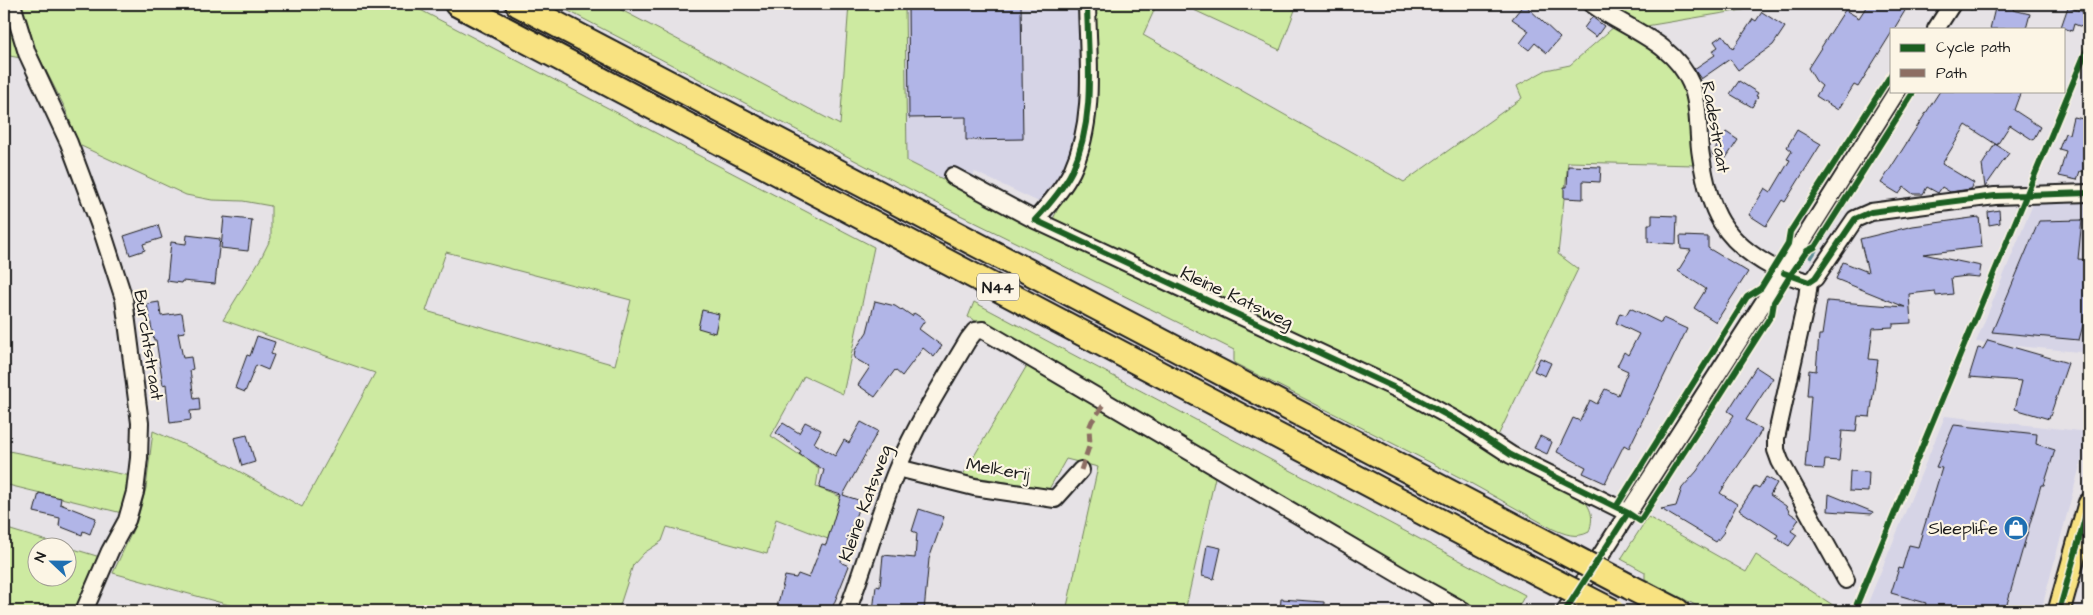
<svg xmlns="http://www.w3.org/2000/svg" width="2093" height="615" font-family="'Architects Daughter',sans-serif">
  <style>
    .built { fill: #d6d4e6 }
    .green { fill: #cdeaa1; stroke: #74835e; fill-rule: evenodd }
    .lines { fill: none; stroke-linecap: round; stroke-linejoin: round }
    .stream { stroke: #5e8d96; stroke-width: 4.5 }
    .building { fill: #b1b5e7; stroke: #1c1c1c }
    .minor-casing { stroke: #1c1c1c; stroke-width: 20 }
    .major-casing { stroke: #1c1c1c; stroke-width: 25 }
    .highway-casing { stroke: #1c1c1c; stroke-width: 28 }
    .minor { stroke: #fcf5e5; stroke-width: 16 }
    .major { stroke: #f8e281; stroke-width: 21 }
    .highway { stroke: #f8e281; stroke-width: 24 }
    .rail-casing { stroke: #1c1c1c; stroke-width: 5.5 }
    .rail { stroke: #fcf5e5; stroke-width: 4; stroke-dasharray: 11; stroke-linecap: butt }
    .highway-bridge-casing { stroke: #1c1c1c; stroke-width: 28; stroke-linecap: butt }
    .highway-bridge { stroke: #f8e281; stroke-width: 24 }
    .quiet { stroke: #8d6e63; stroke-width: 5; stroke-dasharray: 10 5; stroke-linecap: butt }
    .cycleway-casing { stroke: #fcf5e5; stroke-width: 9 }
    .cycleway { stroke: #1b5e20; stroke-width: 6 }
    .labels { text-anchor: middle; stroke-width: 4.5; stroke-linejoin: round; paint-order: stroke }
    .shield { fill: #fcf5e5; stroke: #5f5d58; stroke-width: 1 }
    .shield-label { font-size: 16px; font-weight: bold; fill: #1c1c1c }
    .street-label { font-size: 18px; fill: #1c1c1c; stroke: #fcf5e5 }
    .poi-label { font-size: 18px; fill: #1c1c1c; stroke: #fcf5e5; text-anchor: end }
  </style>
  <rect width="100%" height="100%" fill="#e6e2e6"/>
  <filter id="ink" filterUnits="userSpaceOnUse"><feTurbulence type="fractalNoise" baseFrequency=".02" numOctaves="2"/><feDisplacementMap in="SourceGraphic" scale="10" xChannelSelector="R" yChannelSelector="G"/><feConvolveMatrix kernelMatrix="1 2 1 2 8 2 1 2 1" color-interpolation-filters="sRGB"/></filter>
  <g filter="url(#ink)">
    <path class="built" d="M905,4H1082L1081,100L1079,128L1067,169L1041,203L975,172L966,192L907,161Z
      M2089,202V353L1976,342L2033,204Z
      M1945,416L2089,432L2041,611L1865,610Z"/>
    <path class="green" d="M4,4L21,58L4,55Z
      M21,4H409L874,247L843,394L804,376L771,436L819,468L816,487L841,497L828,539L776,519L767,554L667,527L662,541L644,553L633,565L618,611H251L113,573L137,521L146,488L153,431L219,460L302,507L375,373L223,320L261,258L271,238V206L243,201L212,200L186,195L79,145L65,108L34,47ZM446,252L631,300L615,365L426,311Z
      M555,4H610L840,125L849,4H905L907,161L1175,296L1309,355L1460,427L1579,492C1590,509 1595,513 1589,532C1576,539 1565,534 1553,529L1465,480L1234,363V350L954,212Z
      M1093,4H1157L1143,35L1404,182L1522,98L1517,86L1546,70L1570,65L1615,26C1635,36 1661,51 1674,68C1691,90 1691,138 1695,165L1568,162L1558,254L1578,269L1496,440L1051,223L1083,157L1092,59L1100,58L1095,55Z
      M1181,4H1282L1295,10L1280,50Z
      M1599,4H1778L1646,26L1621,17Z
      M974,302L1525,595L1516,611L1477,610L1393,564L1003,335L968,317Z
      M1029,362L1216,473L1185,611H1066L1098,467L1066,459L1049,489L963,475Z
      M4,450L131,476L122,513L4,484Z
      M1648,517L1746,572L1756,555L1842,611H1707L1645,579V572L1621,559Z
      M4,528L100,557L77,611H4ZM38,548H68V578H38Z"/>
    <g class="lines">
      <path class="stream" d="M1971,8L1974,4
        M1811,257L1845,204"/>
    </g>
    <path class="building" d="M908,4H1021L1023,139L966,140V117L909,118Z
      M1524,4L1560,38L1547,53L1535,43L1529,50L1520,43L1529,31L1512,19Z
      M1868,4H1909L1894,29H1892V32L1858,87L1854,85L1838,110L1816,96L1822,86L1816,81L1808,68L1845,10L1859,18Z
      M1996,4H2015L2013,10L2030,14L2026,29H1990Z
      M2068,7L2087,13L2082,27L2074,24L2072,31L2061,27Z
      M1762,12L1785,27L1773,45L1738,70L1730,59L1701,79L1694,69L1715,55L1712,51L1718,47L1714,41L1723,35L1733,49L1753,19L1756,21Z
      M1592,17L1604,26L1596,37L1584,28Z
      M1739,81L1758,93L1756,96L1758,97L1752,107L1730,94Z
      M1940,91H2021L2014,110L2040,127L2033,140L2010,125L1997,145L1966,125L1942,164L1974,183L1970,189L1950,192L1942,187L1938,193L1927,187L1923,194H1913L1904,187L1899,194L1881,183Z
      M2073,117L2089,120V167L2088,173L2080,171L2077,180L2059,176L2066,151L2059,149L2065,133L2069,134Z
      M1797,130L1821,144L1785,202L1782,200L1766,226L1749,215L1765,188L1771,192L1790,160L1787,159L1792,151L1787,147Z
      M1726,132L1738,140L1724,161L1712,154Z
      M1995,144L2009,153L1985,187L1982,165Z
      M1568,166L1601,167L1600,182L1583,181V199L1564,198V187H1567Z
      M1999,210L2000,223L1989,225L1988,212Z
      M1652,215L1677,216L1676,244L1648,242V224H1652Z
      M224,217L252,220L248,251L221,248Z
      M1979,217L1982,247L1923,254L1981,266L1979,277L1967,276L1951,278L1953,294L1936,296L1935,291L1909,294L1911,323L1893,324V327L1873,328L1869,359L1878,360L1870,417L1858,416L1856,432L1842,431L1839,461L1825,460L1824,469L1805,468L1811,396H1807L1809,370L1816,371L1819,335H1822L1827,301L1905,307L1836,279L1843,262L1868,272L1860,239L1913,226Z
      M2082,220L2078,259L2089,260V303L2079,340L1992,332L2039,221Z
      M158,225L162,238L143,244L145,250L130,255L124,236Z
      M187,235L220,239L215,284L182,281L181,283L167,281L171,242L186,244Z
      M1680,236L1708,237V248L1748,272L1716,322L1694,308L1706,289L1678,271L1691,250L1681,249Z
      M875,301L895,306L901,310L902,309L912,316L914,313L925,320L919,329L942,346L934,357L923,348L902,376L895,370L875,397L858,385L870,367L854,358L855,350L867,332Z
      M159,302L161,316L182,313L185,332L178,333L183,358L191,357L193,369L190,370L194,399L199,398L200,410L190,411L191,420L170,423L166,384L163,385L156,340H154L147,304Z
      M1630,308L1661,323L1663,318L1687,329L1629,448L1624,445L1605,483L1583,473L1586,467L1557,452L1573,418L1580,421L1590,400L1597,404L1605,389L1618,395L1628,371L1617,366L1624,352L1628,355L1639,334L1616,323L1620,313L1626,315Z
      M702,310L719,314L715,333L698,328Z
      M257,336L275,342L271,354L274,355L268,370L256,365L245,392L235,388L247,355L250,356Z
      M1988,340L2068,363L2049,419L2015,409L2022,381L1969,377L1978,348L1983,349Z
      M1540,358L1551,363L1545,376L1534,371Z
      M1756,367L1773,378L1746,420L1762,430L1720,493L1737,504L1723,531L1724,532L1716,542L1661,509L1676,506L1682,488L1697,471L1734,415L1728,411Z
      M805,422L821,430L814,443L835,456L844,440L849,443L861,422L878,431L843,495L861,501L847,540L849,541L841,561L842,563L849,566L831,611H776L785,576L796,578L798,574L809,578L822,544L826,545L841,495L819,488L824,470L799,454L801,451L776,433L783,423L799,433Z
      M1954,425L2037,434L2036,444L2055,450L2044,485H2041L2005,611H1924L1926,603L1891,593L1899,568L1902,569L1909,545L1918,547L1942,468L1936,467Z
      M247,435L255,462L242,466L234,438Z
      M1540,436L1552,442L1547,454L1534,448Z
      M1850,471L1869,472L1868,492L1849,491Z
      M1766,477L1777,483L1770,495L1786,506L1790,513L1799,519L1791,531L1797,535L1789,546L1776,538L1778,535L1739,510L1755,486L1759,488Z
      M39,493L61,498L60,504L96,518L90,534L83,531L82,535L59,526L60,518L34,512Z
      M1829,494L1873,512L1872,514L1828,511Z
      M919,509L944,517L929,559L924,611H873L876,586L880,587L883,555L915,558L917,533L912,531Z
      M1207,545L1221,548L1214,579L1202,576Z
      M1281,599L1324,602V611H1280Z"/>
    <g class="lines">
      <defs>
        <path id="minor" d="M12,4L27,53L69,143L104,237L124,299L140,423L139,458L135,492L127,520L110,551L84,611
          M1592,4C1626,29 1674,42 1691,84C1700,106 1697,133 1701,156C1709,211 1723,241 1774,268C1785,274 1796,279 1809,282
          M1936,29L1952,4
          M953,176L1035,220L1408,394L1465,425L1511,455L1628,513
          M1035,220C1049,205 1063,189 1072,171C1096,119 1088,59 1087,4
          M1809,282L1807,298L1776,438V450L1780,461L1846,580
          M1809,282L1815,278L1855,219L1871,212L1995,196L2089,193
          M898,468L974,487L1055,499L1081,470
          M847,611C866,564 878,514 898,467C917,423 943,382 968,340L975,331L983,330L1405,578L1464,611
          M1565,611L1783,272L1897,91"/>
        <path id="major" d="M2059,611L2089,504"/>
        <path id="highway" d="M457,4L1538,573
          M518,4L1554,547
          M1630,587L1677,611"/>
      </defs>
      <use href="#minor" class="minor-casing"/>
      <use href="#major" class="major-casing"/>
      <use href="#highway" class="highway-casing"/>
      <use href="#minor" class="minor"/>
      <use href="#major" class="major"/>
      <use href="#highway" class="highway"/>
      <defs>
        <path id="rail" d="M1854,611L2089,44"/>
      </defs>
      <use href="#rail" class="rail-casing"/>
      <use href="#rail" class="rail"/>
      <defs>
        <path id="highway-bridge" d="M1554,547L1630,587
          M1538,573L1612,611"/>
      </defs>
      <use href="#highway-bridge" class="highway-bridge-casing"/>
      <use href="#highway-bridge" class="highway-bridge"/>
      <path class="quiet" d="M1081,470L1090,444L1089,428L1092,421L1106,402"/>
      <defs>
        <path id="cycleway" d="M1087,4C1088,59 1096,119 1072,171C1063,189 1049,205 1035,220L1408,394L1465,425L1511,455L1628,513L1640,521L1772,314L1774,302L1790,276L1807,251L1815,247L1914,91
          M1784,273L1809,282L1815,278L1855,219L1871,212L1995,196L2089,193
          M1616,507L1747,297L1761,288L1788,244L1790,232L1892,73
          M1565,611L1628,513
          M1854,611L2089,44
          M2059,611L2089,504"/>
      </defs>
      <use href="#cycleway" class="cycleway-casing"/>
      <use href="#cycleway" class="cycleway"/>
    </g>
  </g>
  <defs>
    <symbol id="shop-disc" viewBox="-11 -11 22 22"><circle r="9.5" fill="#1f6fb2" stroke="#fcf5e5"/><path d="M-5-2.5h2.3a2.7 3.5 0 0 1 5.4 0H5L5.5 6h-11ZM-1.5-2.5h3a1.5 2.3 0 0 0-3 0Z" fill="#fff"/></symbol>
  </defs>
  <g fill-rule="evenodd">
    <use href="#shop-disc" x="2002" y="514" width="28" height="28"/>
  </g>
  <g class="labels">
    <rect class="shield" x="977" y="273.5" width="42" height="27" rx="4"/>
    <g class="shield-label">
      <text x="998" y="293">N44</text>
    </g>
    <g class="street-label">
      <text transform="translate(1716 127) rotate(80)" y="6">Radestraat</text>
      <text transform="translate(1237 297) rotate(25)" y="6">Kleine Katsweg</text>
      <text transform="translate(149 345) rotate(81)" y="6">Burchtstraat</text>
      <text transform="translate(998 469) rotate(10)" y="6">Melkerij</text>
      <text transform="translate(865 503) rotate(-70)" y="6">Kleine Katsweg</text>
    </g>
    <g class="poi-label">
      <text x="1998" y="534">Sleeplife</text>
    </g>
  </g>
  <rect width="2093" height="615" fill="none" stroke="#fcf5e5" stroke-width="20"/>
  <rect x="10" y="10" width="2073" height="595" fill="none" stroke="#1c1c1c" stroke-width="2" filter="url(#ink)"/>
  <rect x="1890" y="28" width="175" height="65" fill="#fcf5e5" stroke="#a29e95"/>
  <rect x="1900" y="44" width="25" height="8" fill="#1b5e20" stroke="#a29e95"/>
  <text x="1936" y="52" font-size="15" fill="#1c1c1c">Cycle path</text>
  <rect x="1900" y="69" width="25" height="8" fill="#8d6e63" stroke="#a29e95"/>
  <text x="1936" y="78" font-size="15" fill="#1c1c1c">Path</text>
  <g transform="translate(52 562) rotate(292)"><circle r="24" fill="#fcf5e5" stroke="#a29e95"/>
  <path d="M0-4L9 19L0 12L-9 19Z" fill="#1f6fb2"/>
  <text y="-8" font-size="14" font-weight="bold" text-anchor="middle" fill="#1c1c1c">N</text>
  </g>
</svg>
